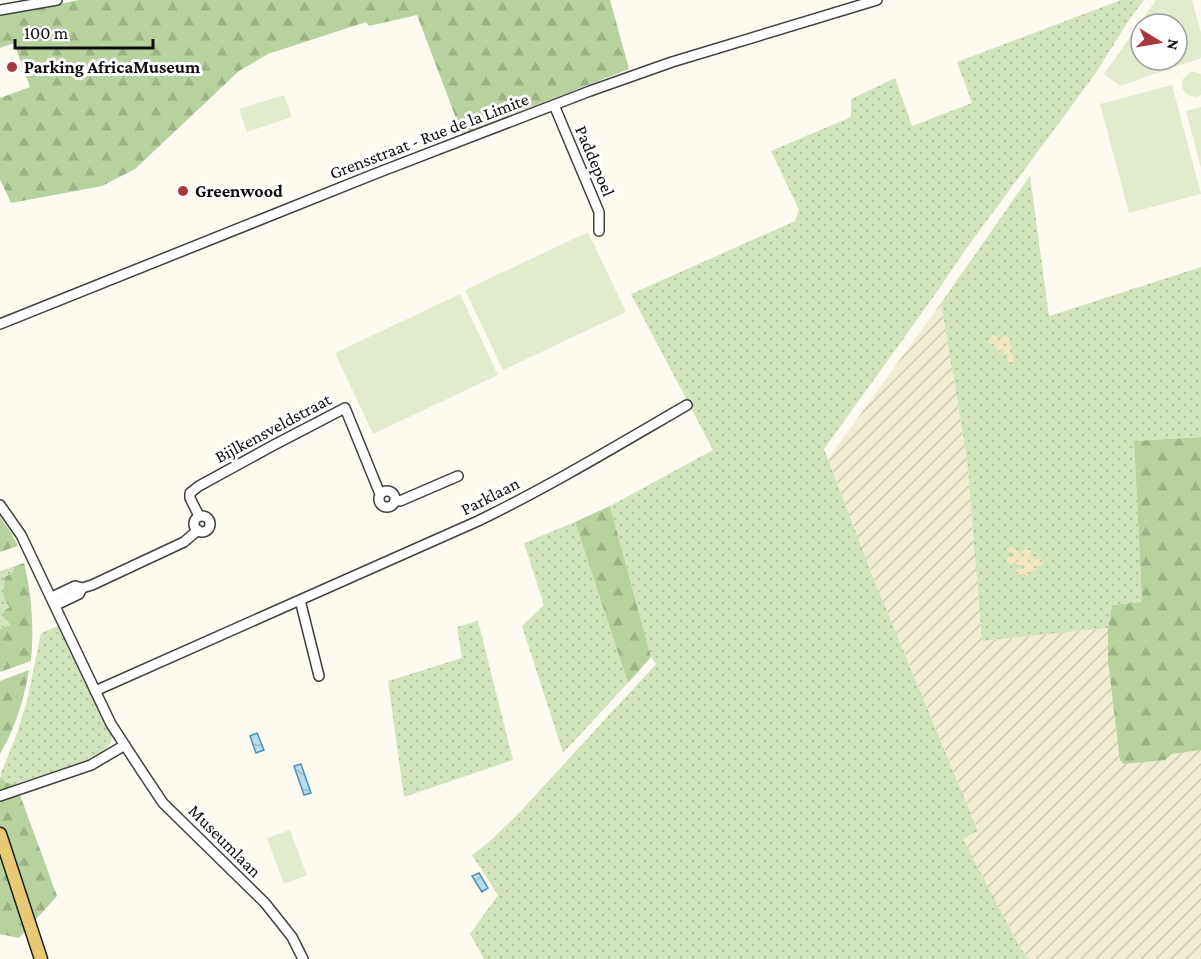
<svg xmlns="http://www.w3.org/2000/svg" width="1201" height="959" font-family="'Crimson Pro',serif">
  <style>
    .farmland { fill: url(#farmland-furrows) }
    .grass { fill: url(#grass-dots) }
    .forest { fill: url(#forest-firs) }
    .sand { fill: url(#sand-dots) }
    .pitch { fill: #e2eccd; fill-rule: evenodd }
    .water { fill: url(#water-waves); stroke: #4991bd; stroke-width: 1.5 }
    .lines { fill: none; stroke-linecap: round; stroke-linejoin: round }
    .minor-casing { stroke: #404040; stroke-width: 12 }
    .major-casing { stroke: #1e1e1e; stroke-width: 15 }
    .minor { stroke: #fff; stroke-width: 9 }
    .major { stroke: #e8c974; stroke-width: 12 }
    .poi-dot { fill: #ac363e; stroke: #fff; stroke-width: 2 }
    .labels { text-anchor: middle; stroke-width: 6; stroke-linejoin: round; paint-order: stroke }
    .poi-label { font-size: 18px; font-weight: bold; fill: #0d0d0d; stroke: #fff; text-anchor: start }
    .street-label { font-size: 18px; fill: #0d0d0d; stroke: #fff }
  </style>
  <defs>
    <pattern id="farmland-furrows" width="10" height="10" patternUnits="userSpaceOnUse" patternTransform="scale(1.5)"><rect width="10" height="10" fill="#f0edd2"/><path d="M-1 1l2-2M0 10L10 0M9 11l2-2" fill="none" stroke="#cdcab3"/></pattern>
    <pattern id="grass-dots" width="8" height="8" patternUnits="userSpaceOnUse" patternTransform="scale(1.5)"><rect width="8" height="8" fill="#d2e4bc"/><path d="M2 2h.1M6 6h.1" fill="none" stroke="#b3c2a0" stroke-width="1.8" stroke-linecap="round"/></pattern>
    <pattern id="forest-firs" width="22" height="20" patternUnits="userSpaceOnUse" patternTransform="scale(1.5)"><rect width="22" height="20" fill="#b7d29e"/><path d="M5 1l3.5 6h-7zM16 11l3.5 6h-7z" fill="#9cb387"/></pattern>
    <pattern id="sand-dots" width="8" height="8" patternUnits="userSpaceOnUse" patternTransform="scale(1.5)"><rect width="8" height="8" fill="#f3e7c1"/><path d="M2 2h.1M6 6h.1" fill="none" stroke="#cfc5a5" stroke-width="1.8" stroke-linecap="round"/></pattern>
    <pattern id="water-waves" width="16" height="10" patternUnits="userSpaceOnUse" patternTransform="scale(1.5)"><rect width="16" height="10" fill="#b9dcef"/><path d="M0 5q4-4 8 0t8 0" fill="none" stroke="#9ebccc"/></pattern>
  </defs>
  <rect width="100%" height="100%" fill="#fdfaef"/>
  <path class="farmland" d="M941,303L967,459L982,641L1108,628L1124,759L1201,750V959H1028L1015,938L962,839L978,830L873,577L828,459Z"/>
  <path class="grass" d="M1121,0H1144L1131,17L1095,74L966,249L932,299L824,449L873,577L978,831L963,839L1015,938L1028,959H484L470,934L498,895L472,855L489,842L518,814L656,664L651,657L610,506L713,450L631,294L795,221L799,210L771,151L851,117V99L895,78L912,126L972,103L957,62Z
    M1030,176L1049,316L1201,267V437L1134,441L1142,602L1112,605L1108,628L982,641L967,459L941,303Z
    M575,522L628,683L563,753L522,626L544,605L524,543Z
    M15,566L12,573L5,577C4,591 3,595 10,607L6,621L10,625L0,629V571Z
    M478,621L513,760L404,797L388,681L462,658L457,627Z
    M58,626L111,731C112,736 112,741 109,745C98,761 36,776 16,784L7,783L1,778V773L16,736L27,701L41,633Z"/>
  <path class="forest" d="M79,0H610L629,69L462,134L417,15L369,26L366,22L268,54L239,71L135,169L102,186L11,203L0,179V98L30,87L14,43L0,48V16Z
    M1201,437V750L1172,754L1165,760L1124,764L1120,760L1108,661V628L1112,605L1142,602L1134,441Z
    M610,506L651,657L628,683L575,522Z
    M0,517L12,534L18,546L0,552Z
    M24,563C32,596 34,628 31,661L0,672V629L10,625L3,616L5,610L10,607C1,599 4,588 5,577L12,573L15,566Z
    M29,670C24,700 15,728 0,754V681Z
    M0,777L7,783L16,784L57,896L19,938L0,934Z"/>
  <path class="sand" d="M993,335L1000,338L1005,336L1009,338V345L1011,349V353L1015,357L1014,361L1010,363L1008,362L1007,354L1004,353V349H1001L999,354L997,352C998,345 994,345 989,343V340Z
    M1011,547H1013L1019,553C1024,553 1026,545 1031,551V557L1035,559H1042L1044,561L1041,566H1037L1035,570L1032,571L1028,576L1023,574L1016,575L1015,571L1019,568L1023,569L1024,565H1018L1015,562L1009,564L1006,560L1008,557H1014V553L1007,551V549Z"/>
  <path class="pitch" d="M1156,0H1192L1201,33V58L1120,86L1104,74ZM1141,24H1177V60H1141Z
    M1190,72H1195L1201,74V95L1197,97L1187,95L1182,88L1183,79Z
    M1172,85L1201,194L1129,213L1100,104Z
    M284,95L292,117L247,132L239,109Z
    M1201,107V168L1186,111Z
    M588,232L626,312L503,370L465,290Z
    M460,294L498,375L373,434L335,353Z
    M290,830L307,875L284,884L267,838Z"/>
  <path class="water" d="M257,733L264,750L256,753L250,736Z
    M301,764L311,793L304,795L294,766Z
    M479,873L488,888L482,892L472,876Z"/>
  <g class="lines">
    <defs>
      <path id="minor" d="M0,10L57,0
        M554,105L599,212V231
        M0,324L377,173L590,91L672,62L877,0
        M379 499a8 8 0 1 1 16 0a8 8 0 1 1-16 0Z
        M395,500L400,501L458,476
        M0,505L21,535L111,724L141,770L163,803L265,903L292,937L303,959
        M199,516L190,498V493L199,486L272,446L345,408L380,494
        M194 524a8 8 0 1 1 16 0a8 8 0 1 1-16 0Z
        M52,597L75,586L82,588L92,585L184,542L198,530
        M300,600L319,676
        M56,605L79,594L82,588
        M95,691L478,521C550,486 618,445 687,405
        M0,796L91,765L125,745"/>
      <path id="major" d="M0,834L41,959"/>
    </defs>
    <use href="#minor" class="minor-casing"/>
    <use href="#major" class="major-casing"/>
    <use href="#minor" class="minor"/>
    <use href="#major" class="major"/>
  </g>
  <g class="poi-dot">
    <circle cx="12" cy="67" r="6"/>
    <circle cx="183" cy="191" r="6"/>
  </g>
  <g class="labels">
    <g class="poi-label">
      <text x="24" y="73">Parking AfricaMuseum</text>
      <text x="195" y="197">Greenwood</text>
    </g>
    <g class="street-label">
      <text transform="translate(429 136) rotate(-21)" y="6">Grensstraat - Rue de la Limite</text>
      <text transform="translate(595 161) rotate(67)" y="6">Paddepoel</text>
      <text transform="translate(273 428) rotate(-28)" y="6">Bijlkensveldstraat</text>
      <text transform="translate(490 496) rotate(-27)" y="6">Parklaan</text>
      <text transform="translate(225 841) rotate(45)" y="6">Museumlaan</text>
    </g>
  </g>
  <g transform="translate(1159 42) rotate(101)"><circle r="28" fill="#ffffff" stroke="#9e9e9e" stroke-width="1.5"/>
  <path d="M0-4.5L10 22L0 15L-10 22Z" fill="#ac363e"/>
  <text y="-9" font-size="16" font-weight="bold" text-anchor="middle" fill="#0d0d0d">N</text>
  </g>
  <path d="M15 39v9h138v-9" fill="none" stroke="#0d0d0d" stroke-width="3"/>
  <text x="24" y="39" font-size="18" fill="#0d0d0d" stroke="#ffffff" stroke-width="4.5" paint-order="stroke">100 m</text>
</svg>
